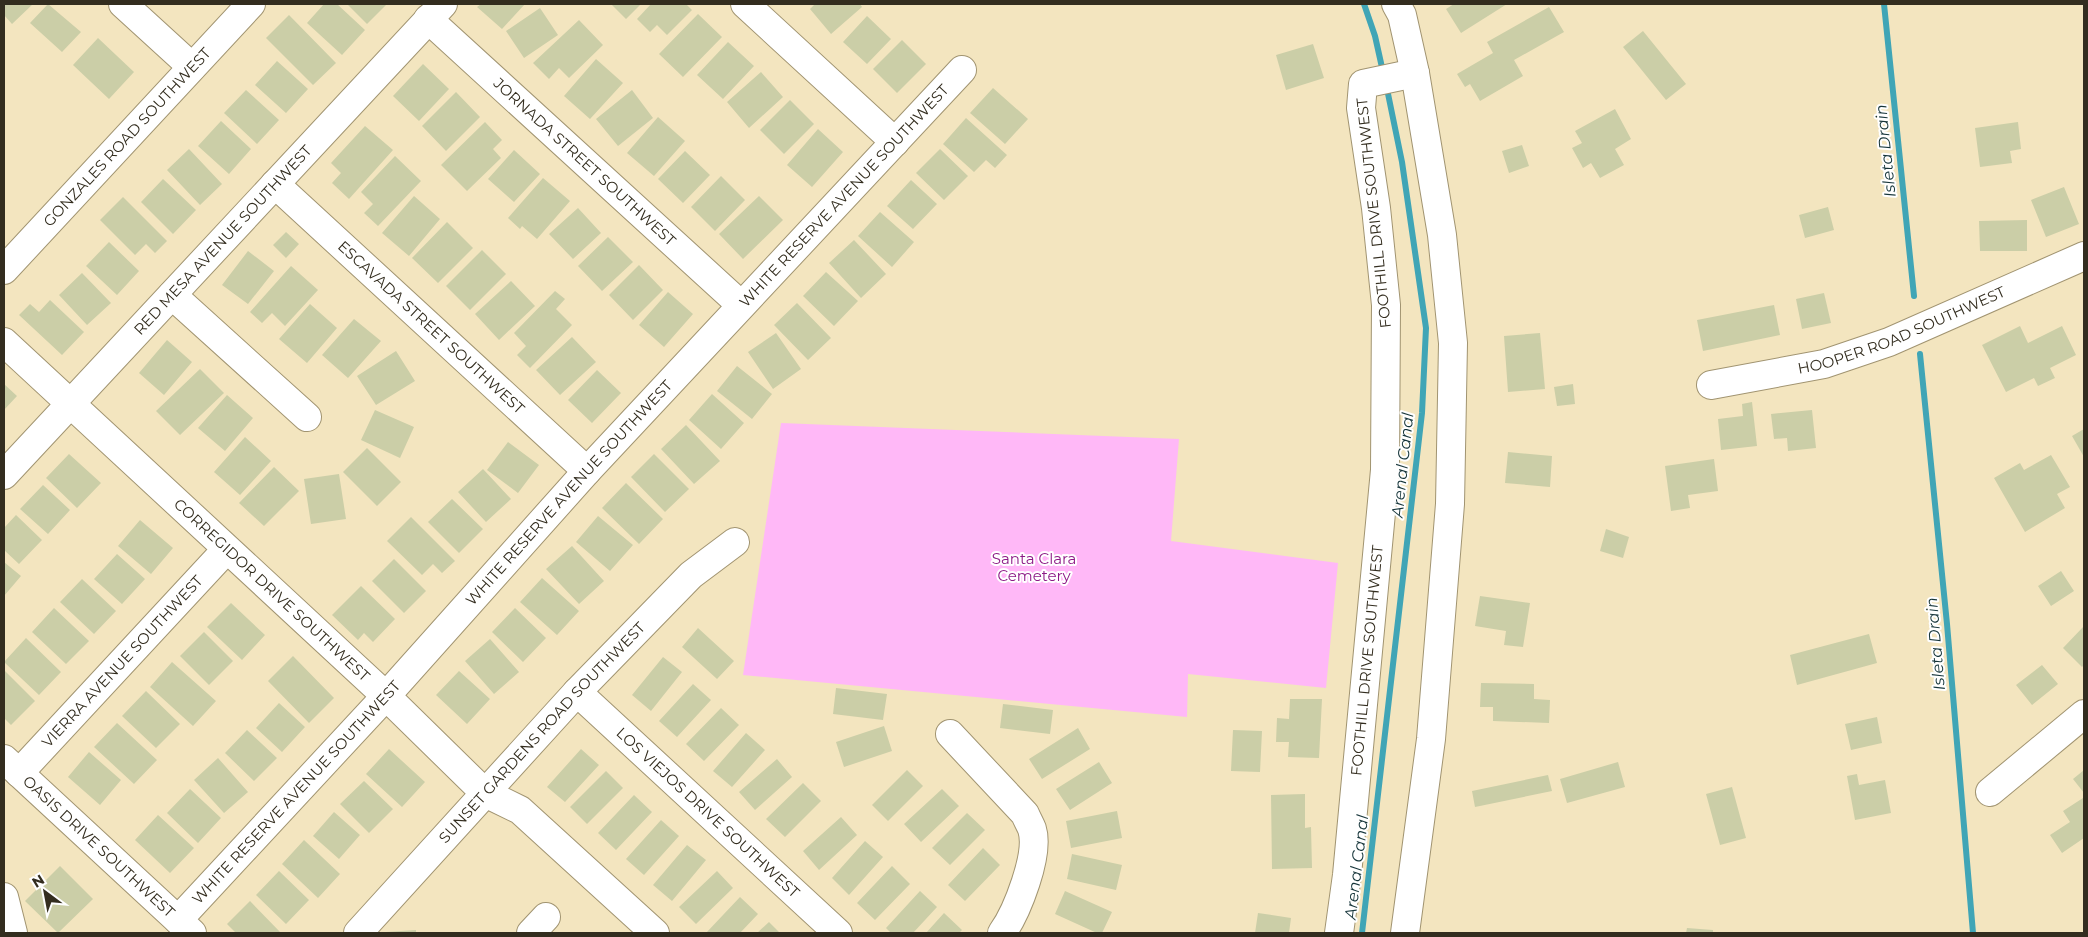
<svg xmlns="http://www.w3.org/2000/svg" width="2088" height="937" font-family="Montserrat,sans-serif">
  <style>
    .green { fill: #ffb8f7 }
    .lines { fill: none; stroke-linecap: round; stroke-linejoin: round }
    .stream { stroke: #40a5b6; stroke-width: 6 }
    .building { fill: #cbcea7 }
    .minor-casing { stroke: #a19471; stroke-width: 30 }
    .minor { stroke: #fff; stroke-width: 28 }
    .labels { text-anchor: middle; stroke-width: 4; stroke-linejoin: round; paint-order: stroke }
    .street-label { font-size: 15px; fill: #332d1f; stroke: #fff }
    .park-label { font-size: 15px; fill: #8c1986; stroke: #fff }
    .water-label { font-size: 16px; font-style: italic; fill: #153439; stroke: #fff }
  </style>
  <rect width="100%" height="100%" fill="#f3e5bf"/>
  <path class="green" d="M781,423L1179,439L1171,541L1338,563L1326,688L1188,674L1187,717L743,675Z"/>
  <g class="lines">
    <path class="stream" d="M1364,4L1375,36L1383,72
      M1884,4L1914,296
      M1920,354L1947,624L1973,933
      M1362,933L1422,413L1426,328L1402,162L1386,84"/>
  </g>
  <path class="building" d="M4,4H33L12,24L4,15Z
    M48,4L81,32L62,52L30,23Z
    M324,4H337L365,30L342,55L307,23Z
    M347,4H387L367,24Z
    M481,4H525L502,29L477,7Z
    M611,4H641L626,19Z
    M651,4H686L692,10L667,35L657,25L650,32L637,19Z
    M815,4H860L862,7L831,34L810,9Z
    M1454,4H1507L1461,33L1446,9Z
    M1549,7L1564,32L1514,60L1523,76L1480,101L1470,84L1465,87L1457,74L1493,53L1487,42Z
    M540,8L558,35L524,58L506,31Z
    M698,14L722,37L683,77L659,54Z
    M289,15L336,63L313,85L266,38Z
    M867,16L891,39L867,64L843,42Z
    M579,20L603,45L569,78L559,68L549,79L533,63Z
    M1643,31L1686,84L1666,100L1623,47Z
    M98,38L134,72L109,99L73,65Z
    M902,40L926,64L897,93L873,69Z
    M728,42L754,66L723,99L697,75Z
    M1313,44L1324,78L1286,90L1276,55Z
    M596,59L623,83L590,119L564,96Z
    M277,61L308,89L286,113L255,85Z
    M423,64L449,89L419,121L393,96Z
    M761,72L783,97L749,128L727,102Z
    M993,88L1028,119L1005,144L970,113Z
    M246,90L279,120L257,144L224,113Z
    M632,90L653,118L618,146L596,119Z
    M456,92L480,117L446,151L422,126Z
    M790,100L814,124L784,154L760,130Z
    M1615,109L1631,139L1615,149L1624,165L1600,178L1591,163L1583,168L1572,148L1582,143L1575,131Z
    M658,117L685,141L654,176L627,153Z
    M966,118L1007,155L995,168L986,160L974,172L943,144Z
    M221,121L251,149L229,174L198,146Z
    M485,122L502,140L493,149L501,158L467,191L441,165Z
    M2018,122L2021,149L2010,151L2012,163L1980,167L1975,128Z
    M365,126L393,150L349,199L332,183L341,173L331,163Z
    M818,129L843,152L812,187L787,165Z
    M1522,145L1529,166L1509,173L1502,151Z
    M189,149L222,184L200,205L167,170Z
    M940,149L968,176L944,200L916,173Z
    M514,150L540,174L514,202L488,179Z
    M685,151L710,175L683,203L658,179Z
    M395,156L421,181L378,226L364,213L373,204L361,192Z
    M721,176L745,200L715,231L691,207Z
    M543,178L570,201L537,239L522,226L520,229L508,218Z
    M163,179L196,210L173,234L141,202Z
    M911,180L937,204L913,229L887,206Z
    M2064,187L2079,224L2046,237L2031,200Z
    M414,196L440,219L409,256L382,233Z
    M759,196L783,220L743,259L719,234Z
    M123,197L167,241L155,253L146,244L135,255L100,220Z
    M1828,207L1834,230L1805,238L1799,215Z
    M578,208L601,233L573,259L549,234Z
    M880,212L914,242L892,267L858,236Z
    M2027,220V251H1980L1979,221Z
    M447,222L473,248L438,283L412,258Z
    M286,232L299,244L286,258L273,245Z
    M608,237L633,262L602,291L578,266Z
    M854,240L886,274L861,298L829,263Z
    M109,242L139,271L117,295L86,266Z
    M482,250L506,274L470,310L446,286Z
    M248,251L274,271L248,304L222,285Z
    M639,265L663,290L633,320L609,295Z
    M291,266L318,290L285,326L272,313L262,323L250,312Z
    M826,272L858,301L834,326L803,296Z
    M82,273L111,303L87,325L59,295Z
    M511,281L535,306L499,340L475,314Z
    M555,291L565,299L556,309L572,325L530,368L517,355L526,346L514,333Z
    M668,292L693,314L664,347L639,325Z
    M1824,293L1831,323L1802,329L1796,299Z
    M50,300L84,332L62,355L19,315L30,304L39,312Z
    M797,303L831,338L808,360L774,325Z
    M310,304L337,328L307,363L279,339Z
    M1774,305L1780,335L1703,351L1697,320Z
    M354,319L381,341L348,378L322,355Z
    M2020,326L2028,343L2062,326L2076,355L2050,368L2055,378L2038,386L2034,378L2006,392L1982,345Z
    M776,333L801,369L773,389L748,352Z
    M1540,333L1545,389L1508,392L1504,336Z
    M572,337L596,362L560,395L536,370Z
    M167,340L192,362L164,395L139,373Z
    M396,351L415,381L376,405L357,376Z
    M737,366L772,394L752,419L717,391Z
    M200,369L224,393L180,435L156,411Z
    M597,370L621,393L592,423L568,400Z
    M4,384L17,396L4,410Z
    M1573,384L1575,404L1557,406L1554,387Z
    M712,394L744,423L721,449L689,420Z
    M227,395L253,418L225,451L198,428Z
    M1752,402L1757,446L1721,450L1718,419L1743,416L1742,404Z
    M375,410L414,427L400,458L361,440Z
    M1812,410L1816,448L1788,451L1787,438L1774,439L1771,414Z
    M686,425L720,461L694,484L661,449Z
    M2084,429V457L2072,436Z
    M245,437L271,461L240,495L214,472Z
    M508,442L539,465L518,493L487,470Z
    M367,448L401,482L377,506L343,472Z
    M1508,452L1552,456L1550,487L1505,483Z
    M69,454L101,483L77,508L46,478Z
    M654,454L689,489L665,512L631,477Z
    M2051,455L2070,487L2057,494L2065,508L2025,532L1994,478L2020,463L2024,470Z
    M1714,459L1718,491L1688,495L1690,508L1671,511L1665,466Z
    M274,467L299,491L264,526L239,503Z
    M483,469L511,499L486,522L458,492Z
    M339,474L346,519L311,524L304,479Z
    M626,483L663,519L639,544L602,508Z
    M43,485L70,510L48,534L20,509Z
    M452,499L483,529L459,553L428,522Z
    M16,515L42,540L19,564L4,550V528Z
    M598,516L633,545L610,571L576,542Z
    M411,517L455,561L442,573L433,564L422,575L387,541Z
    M140,520L173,548L151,574L118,546Z
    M1606,529L1629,537L1623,558L1600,551Z
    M572,546L604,581L579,604L546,569Z
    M117,554L145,579L122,604L94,579Z
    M394,559L426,591L404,613L372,581Z
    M4,562L21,576L4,596Z
    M2061,571L2074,591L2051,606L2038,586Z
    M542,578L579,611L557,635L520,602Z
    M82,579L116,611L94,634L60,602Z
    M361,586L395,619L373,642L364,633L358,640L332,615Z
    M1480,596L1530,603L1523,647L1504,645L1506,631L1475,626Z
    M231,603L265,635L242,660L207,627Z
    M54,608L89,641L66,664L32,632Z
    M515,608L546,638L523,662L492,632Z
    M2084,626V665L2082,667L2063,648Z
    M698,628L734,661L717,679L682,647Z
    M204,632L233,661L209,685L180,656Z
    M1869,634L1877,663L1797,685L1790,655Z
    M26,638L61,672L39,695L4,662Z
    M490,639L519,672L494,694L465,661Z
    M293,656L334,698L309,723L268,681Z
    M663,657L682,672L651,711L632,695Z
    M172,662L216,701L193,726L150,687Z
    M2042,665L2058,684L2032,705L2016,685Z
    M4,670L35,701L11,725L4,718Z
    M459,671L490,699L467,724L436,695Z
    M1481,683L1534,684V699L1550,700L1549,723L1493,721V707H1480Z
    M693,684L711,700L677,737L659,721Z
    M836,688L887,694L883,720L833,714Z
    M146,691L180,724L156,748L122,716Z
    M1290,699H1322L1319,758L1288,757L1289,742H1276L1277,718L1289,719Z
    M279,703L305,727L282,752L256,728Z
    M1003,704L1053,710L1050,734L1000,728Z
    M721,708L739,725L704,761L686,744Z
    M1877,717L1882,743L1851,750L1845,724Z
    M117,723L157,760L134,784L94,747Z
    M884,726L892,751L844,767L836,742Z
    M1078,728L1090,749L1042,779L1029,759Z
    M247,730L277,758L254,781L225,753Z
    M1233,730L1262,731L1260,772L1231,771Z
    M746,733L765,750L732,787L713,771Z
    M389,749L425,782L402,807L366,774Z
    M581,749L599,765L565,802L547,787Z
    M89,752L121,780L100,805L68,777Z
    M218,758L248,792L224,813L194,780Z
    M777,759L792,777L755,810L739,792Z
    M1099,762L1112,783L1070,810L1056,789Z
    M1618,762L1625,787L1567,803L1560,779Z
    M907,770L923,786L888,821L872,805Z
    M2084,770V793L2073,779Z
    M606,771L623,788L587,824L570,807Z
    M1857,774L1859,785L1885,780L1891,813L1855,820L1847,776Z
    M1548,775L1552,791L1475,807L1472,791Z
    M364,781L393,809L369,833L340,804Z
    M803,783L821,801L785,837L766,819Z
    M1732,787L1746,838L1720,845L1706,794Z
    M190,789L221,818L198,843L167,813Z
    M942,789L959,806L921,842L904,824Z
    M1305,794V828L1311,827L1312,868L1272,869L1271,795Z
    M634,795L652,812L616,850L598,833Z
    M2083,798L2084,838L2062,853L2050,835L2070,822L2063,811Z
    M1117,811L1122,838L1071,848L1066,821Z
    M334,812L360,835L339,859L313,836Z
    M967,813L985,830L950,865L932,848Z
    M158,815L194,848L170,873L135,840Z
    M841,817L857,835L819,870L803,851Z
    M661,820L679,836L644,875L626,859Z
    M304,840L340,874L318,898L282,864Z
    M865,841L883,857L849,895L832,878Z
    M687,845L706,860L672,901L653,885Z
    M983,848L1000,865L965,901L948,885Z
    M1072,854L1122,865L1116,890L1067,879Z
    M60,866L93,899L58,933L25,901Z
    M892,866L910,884L875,920L857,903Z
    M279,871L309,900L286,924L256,895Z
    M717,871L733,888L696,924L679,907Z
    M920,891L937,907L913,933H891L886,928Z
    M1065,891L1112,912L1102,933H1097L1055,914Z
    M740,897L758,914L740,933H706Z
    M250,901L281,933H236L227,924Z
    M944,913L962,930L959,933H926Z
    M1258,913L1291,918L1289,933H1255Z
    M769,922L780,933H757Z
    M1687,928L1713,930V933H1686Z
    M416,930V933H387L386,932Z"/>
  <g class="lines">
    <defs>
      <g id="minor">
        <path d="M123,4L192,67"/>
        <path d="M745,4L895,142"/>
        <path d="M1396,4L1402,15L1415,73L1442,235L1453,343L1450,504L1431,739L1405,933"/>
        <path id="s1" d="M428,19L741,305"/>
        <path id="s2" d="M275,184L587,471"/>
        <path id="s3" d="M4,270L251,4"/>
        <path d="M172,295L307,417"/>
        <path id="s4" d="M4,342L386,696L485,793L520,810L655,933"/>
        <path id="s5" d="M1711,385L1824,364L1889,342L2084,256"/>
        <path id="s6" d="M4,475L443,4"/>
        <path id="s7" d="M577,692L838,933"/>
        <path d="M950,734L1025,814C1027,819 1030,824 1032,829C1040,854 1017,912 1002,933"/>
        <path id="s8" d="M4,759L192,933"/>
        <path id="s9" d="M19,773L226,550"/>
        <path d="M1990,792L2084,714"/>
        <path d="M4,897L13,933"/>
        <path id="s10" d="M178,920L386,696L587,471L962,70"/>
        <path id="s11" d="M358,933L577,692L691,575L735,542"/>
        <path d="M531,933L546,917"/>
        <path id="s12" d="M1339,933L1347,875L1385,470L1386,305L1376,208L1361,108L1363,84L1415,73"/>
      </g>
    </defs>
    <use href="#minor" class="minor-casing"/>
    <use href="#minor" class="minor"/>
  </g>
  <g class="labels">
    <g class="street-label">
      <text dy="5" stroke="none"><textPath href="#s3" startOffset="181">GONZALES ROAD SOUTHWEST</textPath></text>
      <text dy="5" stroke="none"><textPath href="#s1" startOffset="212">JORNADA STREET SOUTHWEST</textPath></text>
      <text dy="5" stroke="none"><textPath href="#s10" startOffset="984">WHITE RESERVE AVENUE SOUTHWEST</textPath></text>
      <text transform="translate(1374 213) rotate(-96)" y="5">FOOTHILL DRIVE SOUTHWEST</text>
      <text dy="5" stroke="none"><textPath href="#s6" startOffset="321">RED MESA AVENUE SOUTHWEST</textPath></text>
      <text dy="5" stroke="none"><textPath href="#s2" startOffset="212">ESCAVADA STREET SOUTHWEST</textPath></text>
      <text dy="5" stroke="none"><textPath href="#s5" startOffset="199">HOOPER ROAD SOUTHWEST</textPath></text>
      <text dy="5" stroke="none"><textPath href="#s10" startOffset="579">WHITE RESERVE AVENUE SOUTHWEST</textPath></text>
      <text dy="5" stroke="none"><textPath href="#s4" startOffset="365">CORREGIDOR DRIVE SOUTHWEST</textPath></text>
      <text dy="5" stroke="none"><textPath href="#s9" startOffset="152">VIERRA AVENUE SOUTHWEST</textPath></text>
      <text dy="5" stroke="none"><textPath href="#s12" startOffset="274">FOOTHILL DRIVE SOUTHWEST</textPath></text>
      <text dy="5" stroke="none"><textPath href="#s11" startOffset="272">SUNSET GARDENS ROAD SOUTHWEST</textPath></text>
      <text dy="5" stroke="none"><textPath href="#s10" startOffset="174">WHITE RESERVE AVENUE SOUTHWEST</textPath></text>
      <text dy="5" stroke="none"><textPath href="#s7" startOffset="178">LOS VIEJOS DRIVE SOUTHWEST</textPath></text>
      <text dy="5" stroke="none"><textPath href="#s8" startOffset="129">OASIS DRIVE SOUTHWEST</textPath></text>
    </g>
    <g class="park-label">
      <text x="1034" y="564">Santa Clara<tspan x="1034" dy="17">Cemetery</tspan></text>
    </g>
    <g class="water-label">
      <text transform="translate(1885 151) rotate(-96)" y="6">Isleta Drain</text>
      <text transform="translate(1402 465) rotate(-84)" y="6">Arenal Canal</text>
      <text transform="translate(1935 644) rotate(-95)" y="6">Isleta Drain</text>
      <text transform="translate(1356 867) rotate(-83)" y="6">Arenal Canal</text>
    </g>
  </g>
  <rect width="2088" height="937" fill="none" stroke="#332d1f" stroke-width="10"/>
  <g transform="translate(45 892) rotate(328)" stroke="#ffffff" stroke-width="4" paint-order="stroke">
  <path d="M0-4L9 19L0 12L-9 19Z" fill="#332d1f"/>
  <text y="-8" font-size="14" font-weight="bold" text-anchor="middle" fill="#332d1f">N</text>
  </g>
</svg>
